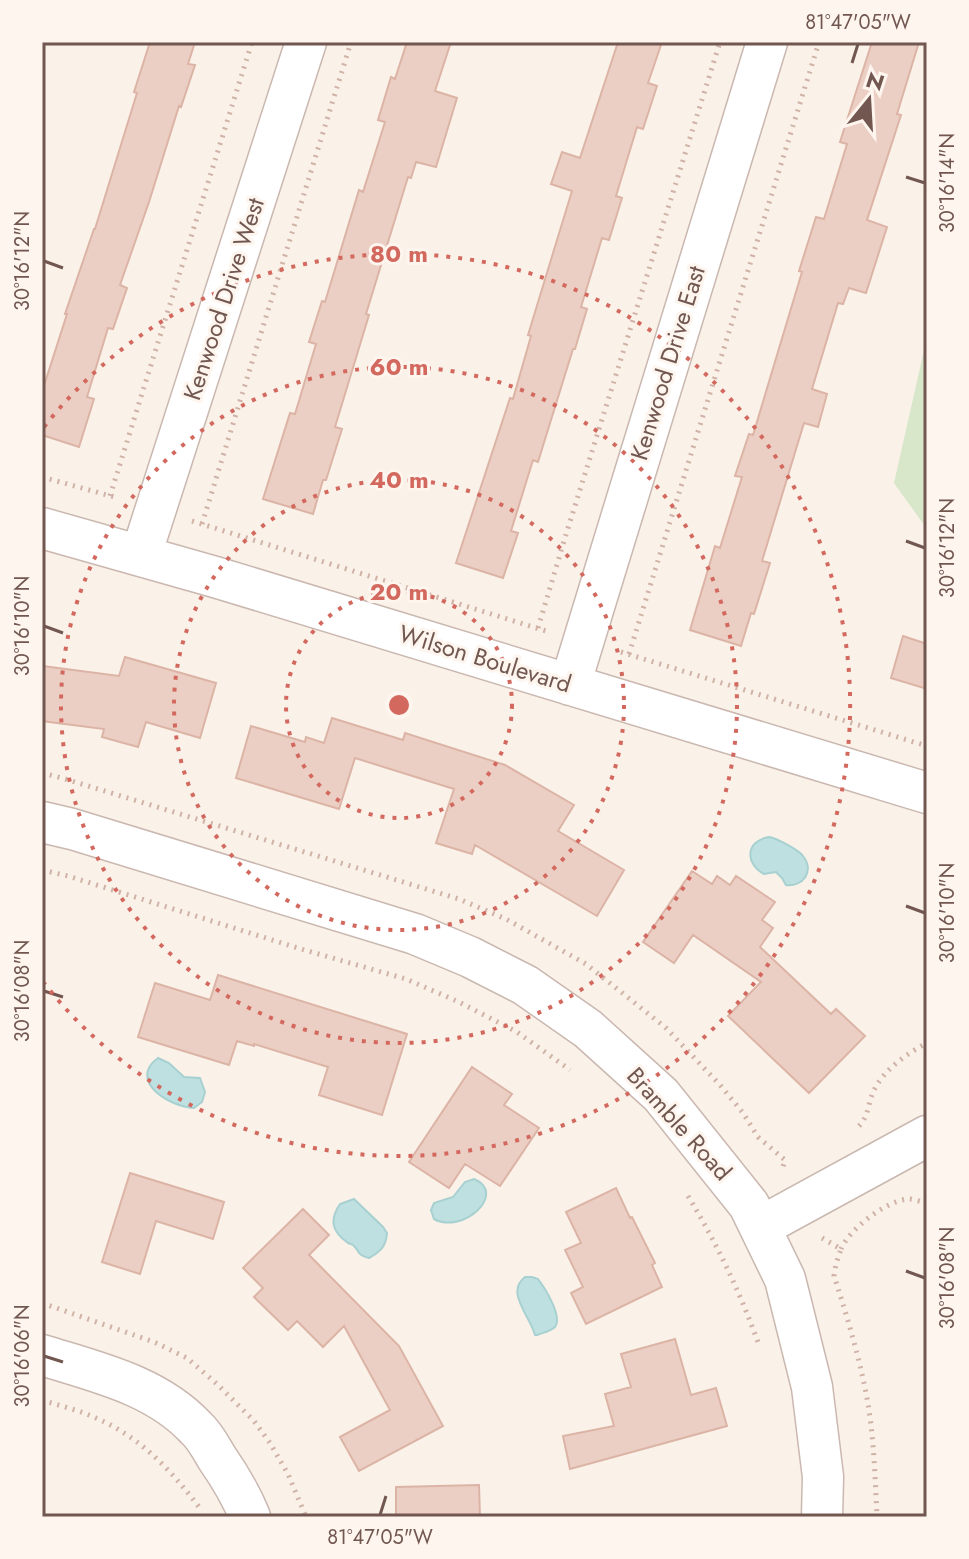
<svg xmlns="http://www.w3.org/2000/svg" width="969" height="1559" font-family="Jost,sans-serif">
  <style>
    .green { fill: #d8e6c9 }
    .water { fill: #bfe0e1; stroke: #a7d0d1; stroke-width: 2 }
    .building { fill: #eccfc4; stroke: #dcb4a6; stroke-width: 2 }
    .lines { fill: none; stroke-linecap: round; stroke-linejoin: round }
    .minor-casing { stroke: #cab8b0; stroke-width: 43 }
    .path { stroke: #d0b2a7; stroke-width: 5; stroke-dasharray: 2 6; stroke-linecap: butt }
    .minor { stroke: #fff; stroke-width: 40 }
    .ticks { fill: none; stroke: #715750; stroke-width: 3 }
    .ring { fill: none; stroke: #d3695e; stroke-width: 4; stroke-dasharray: 4 8 }
    .labels { text-anchor: middle; stroke-width: 6; stroke-linejoin: round; paint-order: stroke }
    .street-label { font-size: 24px; fill: #715750; stroke: #fdf5ee }
    .centre { fill: #d3695e; stroke: #fdf5ee; stroke-width: 4 }
    .ring-label { font-size: 24px; text-anchor: middle; font-weight: bold; fill: #d3695e; stroke: #fdf5ee; stroke-width: 6; stroke-linejoin: round; paint-order: stroke }
    .neatline { fill: none; stroke: #715750; stroke-width: 3 }
    .ticks-label { font-size: 20px; text-anchor: middle; fill: #715750 }
  </style>
  <rect width="100%" height="100%" fill="#faf1e9"/>
  <path class="green" d="M927,337V529L894,483Z"/>
  <path class="water" d="M769,837C776,838 799,850 803,856C815,871 803,887 786,885L782,878L776,872L764,874C745,864 745,841 769,837Z
    M158,1058L169,1063L184,1077L200,1078L205,1092L202,1102L194,1108C170,1107 127,1081 158,1058Z
    M474,1179C508,1193 463,1235 434,1219L431,1210L434,1203L453,1197L465,1182Z
    M354,1199L383,1227L387,1233C386,1247 380,1252 369,1258C356,1254 361,1253 354,1246C353,1244 350,1244 348,1243C332,1232 329,1220 340,1204Z
    M525,1277H532L538,1279C545,1288 563,1317 555,1327C551,1331 542,1333 537,1335H535C530,1316 505,1292 525,1277Z"/>
  <path class="building" d="M150,42H195L188,64L195,65L181,107L179,106L149,202L120,285L127,288L113,329L108,328L87,397L94,399L79,447L42,435V392L67,314H65L94,229H95L137,93L134,92Z
    M407,42H451L435,91L457,98L436,167L416,162L411,178L408,177L366,314L369,315L335,427L342,429L326,480H323L313,514L263,499L290,413L295,414L316,344L309,342L322,301L325,302L359,190L363,192L385,122L378,120L391,77L395,79Z
    M618,42H662L648,83L657,86L643,129L637,127L616,196L622,198L609,240L602,238L581,307L587,309L575,349H573L538,462L533,460L511,531L518,533L503,578L456,563L510,398L513,399L531,336L528,335L572,191L551,184L562,152L580,158Z
    M872,42H919L897,114L901,115L867,220L887,227L866,293L849,288L843,304L838,303L812,389L827,394L818,427L804,423L762,561L770,563L754,614L751,613L741,646L690,630L715,546L720,548L742,477L735,476L749,434L753,435L802,272L799,271L816,217L824,219L847,144L840,142Z
    M903,636L927,644V689L891,678Z
    M125,657L216,683L200,738L146,722L138,747L102,737L104,729L42,721V666L119,676Z
    M332,718L403,740L405,733L505,765L574,805L558,831L624,870L597,916L475,845L472,854L436,843L454,789L355,758L339,809L236,778L251,726L305,742L306,737L324,743Z
    M692,871L712,884L717,876L730,885L736,876L775,902L762,920L773,928L760,947L831,1014L836,1009L865,1036L809,1093L728,1016L761,982L693,935L674,963L643,942Z
    M218,975L407,1034L382,1115L319,1095L328,1067L254,1044V1046L237,1041L229,1065L138,1037L155,983L210,1000Z
    M472,1067L512,1094L504,1105L539,1128L500,1186L465,1164L449,1188L409,1162Z
    M130,1173L224,1202L213,1239L156,1221L140,1274L102,1262Z
    M616,1188L630,1218L632,1217L655,1263L652,1265L662,1287L586,1324L571,1293L583,1287L565,1250L581,1243L566,1212Z
    M303,1209L329,1235L309,1255L399,1346L443,1426L359,1471L340,1437L390,1410L344,1326L323,1347L297,1321L288,1330L254,1297L263,1288L243,1268Z
    M675,1339L691,1395L716,1388L727,1426L570,1469L563,1436L614,1426L605,1394L631,1387L621,1354Z
    M479,1485L480,1517H396V1487Z"/>
  <g class="lines">
    <defs>
      <path id="minor" d="M42,528L215,577L927,793
        M141,555L306,42
        M570,685L767,42
        M42,822L72,829L415,934L470,957L525,985L588,1029L661,1095L749,1205L785,1279L812,1387L823,1477L822,1517
        M760,1227L927,1136
        M42,1355C96,1372 156,1385 196,1428C205,1436 211,1448 217,1458C231,1478 241,1495 250,1517"/>
    </defs>
    <use href="#minor" class="minor-casing"/>
    <path class="path" d="M42,477L118,498
      M110,496L252,42
      M192,521L546,631
      M202,524L351,42
      M538,628L564,541L720,42
      M621,652L927,746
      M629,654L819,42
      M42,773L62,778L459,899L506,919L586,964L666,1028L720,1085L743,1113L758,1137L785,1160L782,1170
      M42,870L68,876L301,949L406,979L459,1002L517,1032L570,1070
      M859,1126C869,1116 868,1102 874,1090C885,1069 906,1054 927,1043
      M688,1196C718,1246 738,1288 758,1342
      M822,1238L841,1249L836,1264L834,1276C847,1316 859,1356 867,1398C874,1437 875,1477 877,1517
      M841,1249C849,1230 885,1201 908,1199C914,1199 921,1202 927,1203
      M42,1303L154,1342L187,1358L218,1385L254,1421L270,1443L288,1474L306,1517
      M42,1400C60,1406 79,1410 96,1418C140,1437 170,1469 199,1507"/>
    <use href="#minor" class="minor"/>
  </g>
  <path class="ticks" d="M852,63L858,44M906,177L925,183M44,261L63,268M906,541L925,548M44,626L63,633M906,906L925,913M44,991L63,997M906,1271L925,1278M44,1356L63,1362M380,1515L386,1496"/>
  <g class="ring">
    <circle cx="399" cy="705" r="113"/>
    <circle cx="399" cy="705" r="225"/>
    <circle cx="399" cy="705" r="338"/>
    <path d="M44 427A451 451 0 1 1 44 983"/>
  </g>
  <g class="labels">
    <g class="street-label">
      <text transform="translate(224 299) rotate(-72)" y="8">Kenwood Drive West</text>
      <text transform="translate(668 363) rotate(-73)" y="8">Kenwood Drive East</text>
      <text transform="translate(485 659) rotate(17)" y="8">Wilson Boulevard</text>
      <text transform="translate(679 1124) rotate(48)" y="8">Bramble Road</text>
    </g>
  </g>
  <circle cx="399" cy="705" r="12" class="centre"/>
  <g class="ring-label">
    <text x="399" y="262">80 m</text>
    <text x="399" y="375">60 m</text>
    <text x="399" y="488">40 m</text>
    <text x="399" y="600">20 m</text>
  </g>
  <rect width="969" height="1559" fill="none" stroke="#fdf5ee" stroke-width="88"/>
  <g transform="translate(869 100) rotate(18)" stroke="#fdf5ee" stroke-width="6" paint-order="stroke">
  <path d="M0-6L14 30L0 20L-14 30Z" fill="#715750"/>
  <text y="-12" font-size="22" font-weight="bold" text-anchor="middle" fill="#715750">N</text>
  </g>
  <rect x="44" y="44" width="881" height="1471" class="neatline"/>
  <g class="ticks-label">
    <text x="858" y="29">81°47'05"W</text>
    <text transform="translate(947 183) rotate(-90)" y="7">30°16'14"N</text>
    <text transform="translate(22 261) rotate(-90)" y="7">30°16'12"N</text>
    <text transform="translate(947 548) rotate(-90)" y="7">30°16'12"N</text>
    <text transform="translate(22 626) rotate(-90)" y="7">30°16'10"N</text>
    <text transform="translate(947 913) rotate(-90)" y="7">30°16'10"N</text>
    <text transform="translate(22 991) rotate(-90)" y="7">30°16'08"N</text>
    <text transform="translate(947 1278) rotate(-90)" y="7">30°16'08"N</text>
    <text transform="translate(22 1356) rotate(-90)" y="7">30°16'06"N</text>
    <text x="380" y="1544">81°47'05"W</text>
  </g>
</svg>
